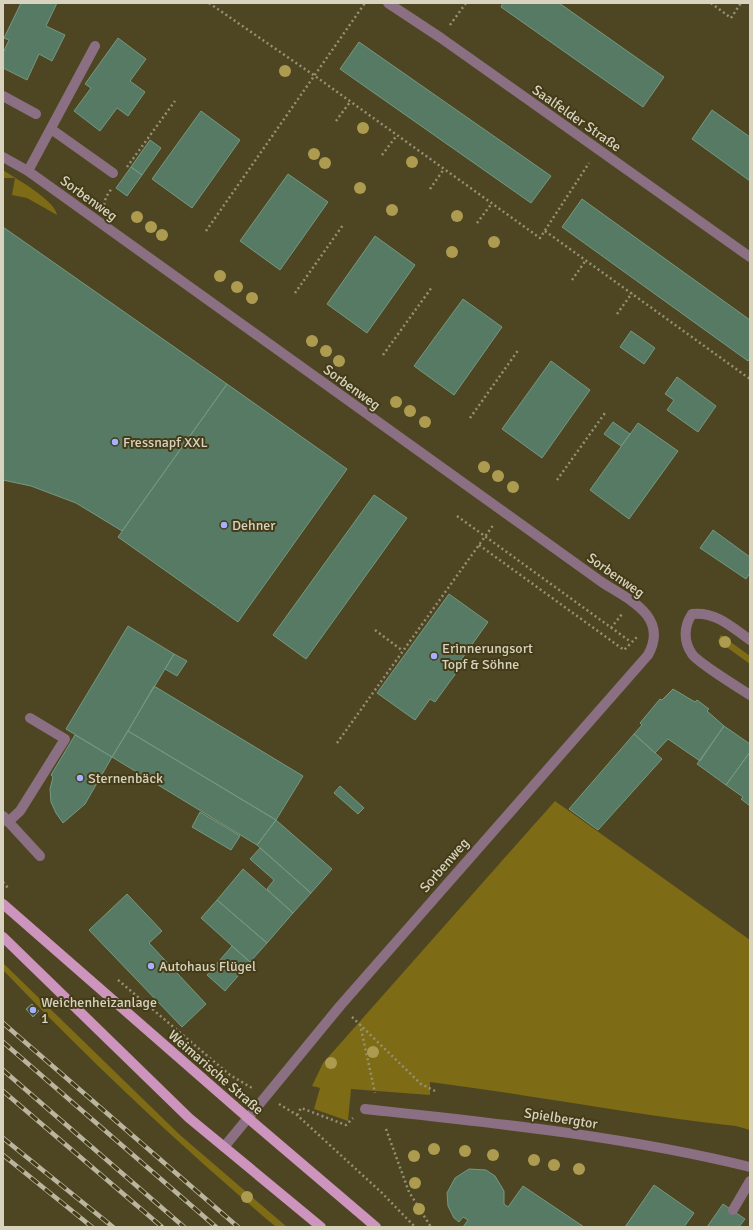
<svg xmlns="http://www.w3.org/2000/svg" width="753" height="1230" font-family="Signika,sans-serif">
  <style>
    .green { fill: #7d6b16 }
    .building { fill: #577a64; stroke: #749981 }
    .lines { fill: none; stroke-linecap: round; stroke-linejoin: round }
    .path { stroke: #969075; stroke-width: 2.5; stroke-dasharray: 2 3; stroke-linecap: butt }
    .minor { stroke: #8b6f83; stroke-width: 10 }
    .major { stroke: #cd94be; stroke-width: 10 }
    .rail-casing { stroke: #bab59e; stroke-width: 4.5 }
    .rail { stroke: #443b18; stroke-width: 3; stroke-dasharray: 9; stroke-linecap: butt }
    .tree { fill: #ad9b4f }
    .poi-dot { fill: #a5b1fc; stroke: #443b18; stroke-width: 1.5 }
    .labels { text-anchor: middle; stroke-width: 4; stroke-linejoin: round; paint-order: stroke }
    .street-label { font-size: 14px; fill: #d7d3bf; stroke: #443b18 }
    .poi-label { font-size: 14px; fill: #d7d3bf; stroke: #443b18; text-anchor: start }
  </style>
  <rect width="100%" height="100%" fill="#4e4622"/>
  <path class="green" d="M3,170C15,178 56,201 57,215L27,198L12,195L15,178H3Z
    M721,635L750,656V664L718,641Z
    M555,801L750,940V1130L736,1126C633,1115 532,1095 430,1082V1095L351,1089L348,1121L314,1109L320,1088L312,1086L323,1063Z
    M3,963L180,1135L287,1227H276C180,1146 89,1060 3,970Z"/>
  <path class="building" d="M21,3H57L46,26L65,35L52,61L39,54L27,80L3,68V53L9,40L4,38Z
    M503,3H559L664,77L643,107L501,7Z
    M118,38L146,59L130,81L145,92L128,116L117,108L100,131L74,111L91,88L85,84Z
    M359,42L551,176L531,203L340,69Z
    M712,110L750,137V181L692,139Z
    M201,111L240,140L192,208L152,179Z
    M150,140L161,148L142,175L131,167Z
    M131,167L142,175L127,196L116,188Z
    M288,174L328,202L280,270L240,241Z
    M582,199L750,320V358L748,361L562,227Z
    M3,227L227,384L122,531L76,503L31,486L3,480Z
    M375,236L415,265L367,333L327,304Z
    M463,299L502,327L454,395L414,366Z
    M631,331L655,348L644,364L620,347Z
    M551,361L590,390L542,458L502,429Z
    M677,377L716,406L698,432L667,410L674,400L665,394Z
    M227,384L347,469L238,622L118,537Z
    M613,422L630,434L621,446L604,434Z
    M638,423L678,451L629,519L590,490Z
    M374,495L407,518L306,659L273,635Z
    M713,530L750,557V573L746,579L700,548Z
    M449,594L488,622L456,667L459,669L435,702L430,699L415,720L377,693Z
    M128,626L174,654L112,757L66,729Z
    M174,654L187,661L177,676L165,669Z
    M154,686L303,776L276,820L128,731Z
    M673,689L695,702L697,700L709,709L707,711L724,726L700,761L668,739L655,753L634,734L642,725L640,723L660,699L662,700Z
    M724,726L750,744V752L726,785L697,764Z
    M128,731L276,820L257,845L112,757Z
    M634,734L662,759L598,830L569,809Z
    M75,735L112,757L85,804L63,823L56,813L51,802L50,789L53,777L51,775Z
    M750,752V806L741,799L743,797L726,785Z
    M340,786L364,808L358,814L334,793Z
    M200,812L240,836L231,850L192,827Z
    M276,820L332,869L311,893L257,845Z
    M260,848L311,893L293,913L267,889L274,880L250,859Z
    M243,869L293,913L267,943L217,900Z
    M127,894L162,931L149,943L206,1004L182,1027L89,930Z
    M217,900L267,943L250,962L201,918Z
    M232,946L250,962L225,991L207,975Z
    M32,1004L39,1011L33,1017L26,1009Z
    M469,1169L486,1170L495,1176L504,1191V1204L508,1207L523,1186L584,1227H463L468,1220L463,1217L459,1222L454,1218L448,1206L447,1193L455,1178Z
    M654,1185L694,1213L684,1227H625Z
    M723,1204L745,1219L739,1227H707Z"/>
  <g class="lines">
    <path class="path" d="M209,3L315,76L540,238L589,163
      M711,3L731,18L741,3
      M450,25L466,3
      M336,121L350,102
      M382,155L397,135
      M127,167L175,101
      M430,189L444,169
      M104,205L106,197L112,188
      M477,223L492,203
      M206,231L365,3
      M545,231L750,379
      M572,280L586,260
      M295,293L343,225
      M617,314L632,293
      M383,355L432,287
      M470,418L519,349
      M557,480L605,413
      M457,516L631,642
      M479,545L624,650L637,637
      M611,628L622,614
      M375,630L403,651
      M337,743L494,524
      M3,882L8,888
      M118,980L230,1075L252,1088
      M352,1017L421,1084L435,1091
      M360,1024L375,1093
      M279,1104L297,1115L382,1193L415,1227
      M297,1115L301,1108L346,1125L353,1118
      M386,1129L409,1192L431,1227"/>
    <path class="minor" d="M388,3L441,38L750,257
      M3,96L36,114
      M51,129L113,173
      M3,157L28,171L603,583C630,600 669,617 648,655L340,1006L224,1147
      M28,171L95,46
      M750,640C732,627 715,611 692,614C684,626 683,641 692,654C697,662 739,688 750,695
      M3,816L40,856
      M8,822L20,811L65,739L30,718
      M365,1109C494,1123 624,1136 750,1167
      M733,1210L750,1181"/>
    <path class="major" d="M3,904L248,1118L376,1227
      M3,937L189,1118L321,1227"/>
    <defs>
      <path id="rail" d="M3,1023L238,1227
        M3,1042L216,1227
        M3,1070L184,1227
        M3,1091L162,1227
        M3,1138L113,1227
        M3,1155L92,1227"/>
    </defs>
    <use href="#rail" class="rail-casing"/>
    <use href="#rail" class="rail"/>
  </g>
  <g class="tree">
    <circle cx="285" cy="71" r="6"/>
    <circle cx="363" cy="128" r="6"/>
    <circle cx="314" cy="154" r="6"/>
    <circle cx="412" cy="162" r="6"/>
    <circle cx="325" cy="163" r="6"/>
    <circle cx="360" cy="188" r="6"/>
    <circle cx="392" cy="210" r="6"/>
    <circle cx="457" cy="216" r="6"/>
    <circle cx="137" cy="217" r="6"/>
    <circle cx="151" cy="227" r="6"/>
    <circle cx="162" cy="235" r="6"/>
    <circle cx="494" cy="242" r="6"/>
    <circle cx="452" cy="252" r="6"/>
    <circle cx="220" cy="276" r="6"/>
    <circle cx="237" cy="287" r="6"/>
    <circle cx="252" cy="298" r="6"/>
    <circle cx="312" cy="341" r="6"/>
    <circle cx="326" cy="351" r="6"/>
    <circle cx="339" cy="361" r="6"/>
    <circle cx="396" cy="402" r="6"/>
    <circle cx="410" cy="411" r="6"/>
    <circle cx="425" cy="422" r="6"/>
    <circle cx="484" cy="467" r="6"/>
    <circle cx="498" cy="476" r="6"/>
    <circle cx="513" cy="487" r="6"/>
    <circle cx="725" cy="642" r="6"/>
    <circle cx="373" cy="1052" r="6"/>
    <circle cx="331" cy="1063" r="6"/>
    <circle cx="434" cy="1149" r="6"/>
    <circle cx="465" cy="1151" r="6"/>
    <circle cx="493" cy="1155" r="6"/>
    <circle cx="414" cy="1156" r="6"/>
    <circle cx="534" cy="1160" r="6"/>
    <circle cx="554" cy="1165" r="6"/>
    <circle cx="579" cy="1169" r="6"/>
    <circle cx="415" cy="1183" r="6"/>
    <circle cx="247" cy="1197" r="6"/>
    <circle cx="419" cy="1209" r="6"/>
  </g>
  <g class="poi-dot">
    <circle cx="115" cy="442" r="4"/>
    <circle cx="224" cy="525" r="4"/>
    <circle cx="434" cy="656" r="4"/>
    <circle cx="80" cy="778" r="4"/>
    <circle cx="151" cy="966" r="4"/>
    <circle cx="33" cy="1010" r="4"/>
  </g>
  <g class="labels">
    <g class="street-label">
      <text transform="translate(577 118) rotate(35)" y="5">Saalfelder Straße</text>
      <text transform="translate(89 198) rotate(36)" y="5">Sorbenweg</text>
      <text transform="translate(352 387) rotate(36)" y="5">Sorbenweg</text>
      <text transform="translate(616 575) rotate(35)" y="5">Sorbenweg</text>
      <text transform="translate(444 865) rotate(-49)" y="5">Sorbenweg</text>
      <text transform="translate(216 1072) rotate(41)" y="5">Weimarische Straße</text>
      <text transform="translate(561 1118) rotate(9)" y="5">Spielbergtor</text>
    </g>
    <g class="poi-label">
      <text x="123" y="447">Fressnapf XXL</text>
      <text x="232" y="530">Dehner</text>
      <text x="442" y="653">Erinnerungsort<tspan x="442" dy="16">Topf &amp; Söhne</tspan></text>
      <text x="88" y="783">Sternenbäck</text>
      <text x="159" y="971">Autohaus Flügel</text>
      <text x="41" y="1007">Weichenheizanlage<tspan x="41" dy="16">1</tspan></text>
    </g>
  </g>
  <rect width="753" height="1230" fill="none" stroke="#d7d3bf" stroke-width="8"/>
</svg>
